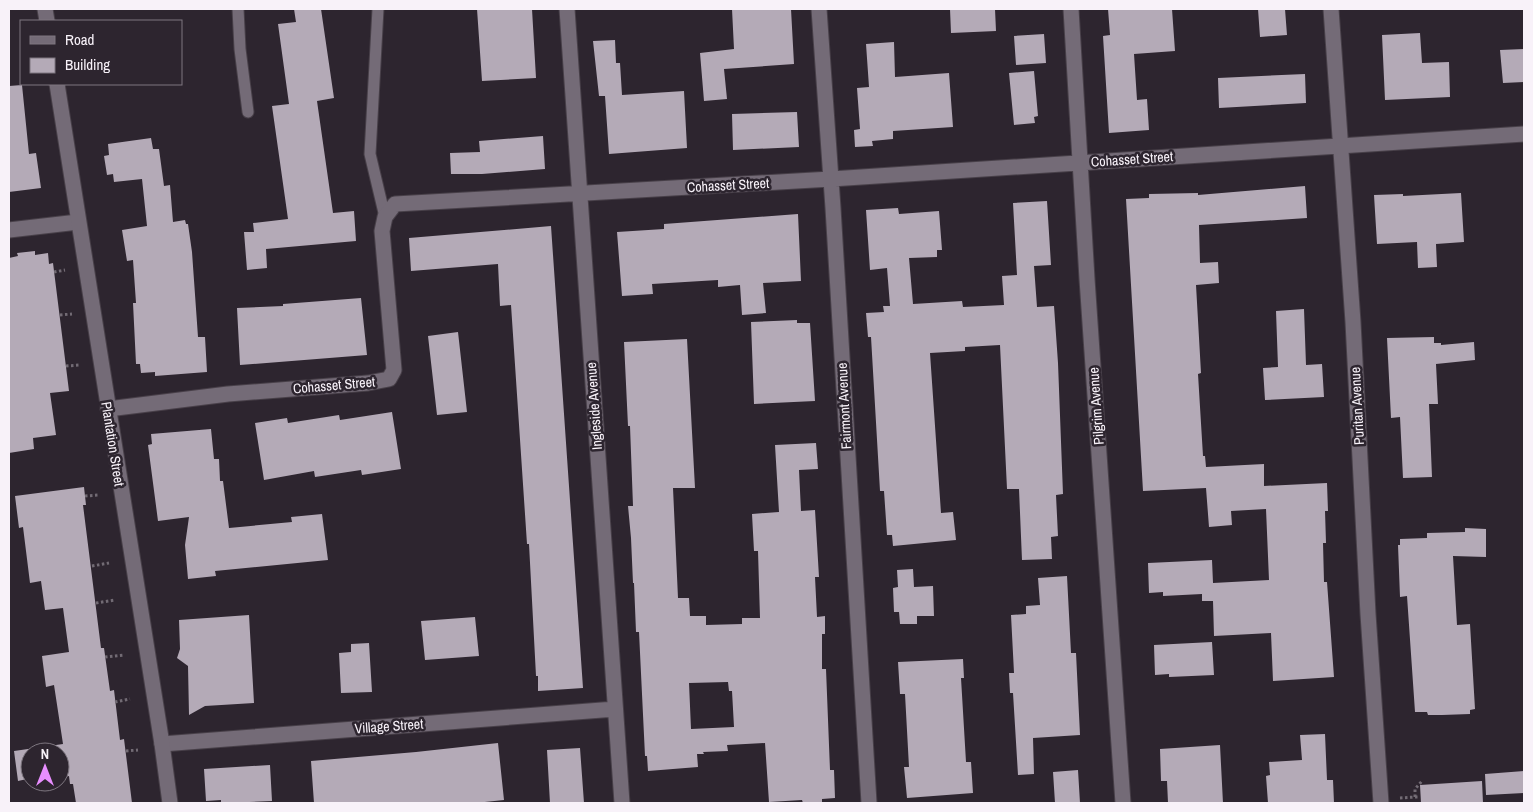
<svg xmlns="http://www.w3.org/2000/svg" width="1533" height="812" font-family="'Archivo Narrow',sans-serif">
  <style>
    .building { fill: #b4aab7; fill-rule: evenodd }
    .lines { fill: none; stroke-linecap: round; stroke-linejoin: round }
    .service-casing { stroke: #484049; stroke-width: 13 }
    .minor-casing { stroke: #484049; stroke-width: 17 }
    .tertiary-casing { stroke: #484049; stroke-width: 17 }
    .path { stroke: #726b74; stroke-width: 3; stroke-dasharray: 2.5 2.5; stroke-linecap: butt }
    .service { stroke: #746b77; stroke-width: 11 }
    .minor { stroke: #746b77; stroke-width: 15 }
    .tertiary { stroke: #746b77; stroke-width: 15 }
    .labels { text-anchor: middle; stroke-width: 5; stroke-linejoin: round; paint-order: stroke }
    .street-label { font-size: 14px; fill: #f8f2f9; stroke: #2d252f }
  </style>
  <rect width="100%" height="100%" fill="#2d252f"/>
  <path class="building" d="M294,9H321L334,98L317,101L333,213L354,211L356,241L266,249L267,268L247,270L244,232H254L253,223L288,219L272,106L289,104L278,24L296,22Z
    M477,9H532L536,78L482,81Z
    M732,9H791L794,64L724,69L727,99L704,101L700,53L734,49Z
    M950,9H995L996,31L951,33Z
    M1108,9H1172L1175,51L1134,54L1137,100L1147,99L1149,130L1109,133L1103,36L1110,35Z
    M1258,9H1285L1287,35L1260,37Z
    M1420,33L1422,63L1449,62L1450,97L1385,100L1382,35Z
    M1044,34L1046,63L1016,65L1014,36Z
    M615,40L616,63H620L622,95L684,91L687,148L609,154L605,96H599L593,41Z
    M894,42L895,77L949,73L953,127L893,131V139L872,141L873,146L855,147L854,130L860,129L857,88L869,87L866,44Z
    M1524,49V82L1503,83L1500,50Z
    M1034,71L1038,116L1034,117L1035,123L1014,125L1009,73Z
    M1305,74L1306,103L1219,108L1218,78Z
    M22,85L29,154L36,153L41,188L9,192V86Z
    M797,112L799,147L733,150L732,114Z
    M543,136L545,169L482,174H451L450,153L480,152L479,141Z
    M151,138L153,149H159L164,186L170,185L173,222L185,220L186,224H188L192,252L198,337H205L207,372L155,376V372L141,373L140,364H136L133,303H136L133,260L127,261L122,230L147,226L142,179L114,182L113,174L107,175L104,156L109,155L108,144Z
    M1305,186L1307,218L1199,225L1200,263L1218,262L1219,283L1196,285L1201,373L1198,374L1203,456H1205L1206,467L1264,464V486L1327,483L1328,511H1325L1326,543H1323L1324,582H1327L1334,677L1273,681L1271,633L1214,636L1213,601H1202V594L1163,596V592L1149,593L1148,563L1212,560L1213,583L1269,580L1266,509L1231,511L1232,525L1209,527L1206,488L1143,491L1126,199L1149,198V194L1198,193V195Z
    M1461,193L1464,242L1436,244L1437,267L1418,268L1417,242L1377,244L1374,195L1403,194V196Z
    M1047,201L1051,265L1034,266L1037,307L1054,306L1058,363L1063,494L1056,495L1058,536L1051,537L1052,559L1022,560L1019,489H1007L1000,345L965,347V351L930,353L941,513L953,512L956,540L893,546L892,535H887L884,491H880L871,337H868L866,313L884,312L883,306H890L887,268L870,270L866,210L898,208L899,214L939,211L942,250H937V257L909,258L913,304L962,301L963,307L1004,305L1002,276L1017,275L1013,203Z
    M798,214L801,281L763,283L766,313L742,315L740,285L718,287V280L652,284L653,294L622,296L617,232L664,229V224Z
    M551,226L583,688L538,691V676H536L529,544H527L511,305L500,306L498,264L411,271L409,238Z
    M35,251V255L48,253L49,264L53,263L69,391L50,393L56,435L33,438L34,449L9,453V258L18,256L17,253Z
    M361,298L367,355L240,365L237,308L283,306V304Z
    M1304,309L1306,365L1322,364L1324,397L1265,400L1263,368L1278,367L1276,311Z
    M797,320V323H810L815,401L754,404L751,322Z
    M458,332L467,412L437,415L428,336Z
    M1434,337V343H1441V345L1474,342L1475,360L1436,364L1438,404H1429L1432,477L1403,478L1400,417L1391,418L1387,338Z
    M687,339L695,488H673L678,598H689L690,616H706V625L742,624V618H760L758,551H754L752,514L779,512L775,445L816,443L818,469L799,470L801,511L815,510L819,577H815L817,617L825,616V634H822V669H826L830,770H834L835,798L822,799V803H803L802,800L769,802L765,743L727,745L728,751L703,752L704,754H697L698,767L648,771L647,756H645L639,632H636L634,583H633L631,538L628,506H633L630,426H628L624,342ZM728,682L729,691H732L734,727L691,729L689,683Z
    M392,412L401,469L362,475L361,470L315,477L314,471L264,480L255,423L287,418L288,423L339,415L340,420Z
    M211,429L214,459H219L220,481H223L229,528L292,522L291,517L322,514L328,560L215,571L216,576L188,579L185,545L189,517L158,521L148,445L152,444L151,434Z
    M84,487L86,505H83L101,648H104L110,691L114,690L120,740L124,739L132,803H76L73,784H70L69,776L60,778V752H30V782H38L28,784L27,779L18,781L14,751L63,744L54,685L46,687L42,656L69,652L63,608L45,610L41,581L30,583L23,527L19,528L15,496Z
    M1465,528L1486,529V557L1453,556L1457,625L1470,624L1475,709L1470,710V714L1442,715H1428L1427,712H1415L1407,596L1400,597L1398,545H1400V539L1427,538V533L1465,532Z
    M913,569L914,587L933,586L934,616H917V624H900L899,612H894L893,588L898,587L897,570Z
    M1067,576L1071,653H1076L1080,735L1033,738L1034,774L1018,775L1013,693H1010L1009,673H1014L1011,615L1026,614V606L1040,605L1038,578Z
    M249,615L254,703L205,706L189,715L188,666L177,658L180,649L179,620Z
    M475,617L479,656L425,660L421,621Z
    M1212,642L1214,675L1169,677V674L1155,675L1154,645Z
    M369,643L372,692L341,693L339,653L351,652V644Z
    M963,659L964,678H961L966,762H971L973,793L907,798L904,767H909L905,694H900L898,662Z
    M1325,734L1327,780H1333L1334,803H1268L1266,776L1270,775L1269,762L1302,760L1300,735Z
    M498,743L504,800L475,803H314L311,761L416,752Z
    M1220,745L1223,803H1168L1167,781H1161L1160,749Z
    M580,748L584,803H550L547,750Z
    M270,765L272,801L221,803V800L206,801L204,769Z
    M1078,770L1080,803H1055L1053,772Z
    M1524,771V793L1486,795L1485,774Z
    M1482,781L1483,803H1421L1420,785Z"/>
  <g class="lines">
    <defs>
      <path id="service" d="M238,9L240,49L248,112
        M378,9L370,154L385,217"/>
      <path id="minor" d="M567,9L622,803
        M819,9L833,208L869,803
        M1071,9L1087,279L1123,803
        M1331,9L1353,322L1368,614L1381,803
        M9,230L78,222
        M108,409L228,394L368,383L389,379L394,370L382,231L385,217L395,204L831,179L1524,134
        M162,744L615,709"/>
      <path id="tertiary" d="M45,9L47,21
        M57,84L162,744L170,803"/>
    </defs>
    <use href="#service" class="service-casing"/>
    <use href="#minor" class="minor-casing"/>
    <use href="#tertiary" class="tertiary-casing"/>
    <path class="path" d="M54,272L65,270
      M60,315L72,314
      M66,366L80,365
      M85,496L99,495
      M92,566L109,563
      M96,603L115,600
      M105,657L124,655
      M115,702L130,699
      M126,751L138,750
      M1415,797H1420
      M1400,798L1415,797V789L1422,781"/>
    <use href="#service" class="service"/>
    <use href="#minor" class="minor"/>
    <use href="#tertiary" class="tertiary"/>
  </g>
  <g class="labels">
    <g class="street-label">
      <text transform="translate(1132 159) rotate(-4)" y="5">Cohasset Street</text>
      <text transform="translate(728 185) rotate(-3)" y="5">Cohasset Street</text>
      <text transform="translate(334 385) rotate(-5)" y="5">Cohasset Street</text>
      <text transform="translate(594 406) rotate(-94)" y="5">Ingleside Avenue</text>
      <text transform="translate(844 406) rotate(-93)" y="5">Fairmont Avenue</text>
      <text transform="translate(1096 406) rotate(-94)" y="5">Pilgrim Avenue</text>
      <text transform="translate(1357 406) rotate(-93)" y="5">Puritan Avenue</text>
      <text transform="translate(113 444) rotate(81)" y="5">Plantation Street</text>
      <text transform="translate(389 726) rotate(-4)" y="5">Village Street</text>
    </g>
  </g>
  <rect width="1533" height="812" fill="none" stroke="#f8f2f9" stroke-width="20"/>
  <rect x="20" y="20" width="162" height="65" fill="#2d252f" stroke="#7e7780"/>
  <rect x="30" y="36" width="25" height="8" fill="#746b77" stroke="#7e7780"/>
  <text x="65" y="45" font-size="15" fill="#f8f2f9">Road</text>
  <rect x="30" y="58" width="25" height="15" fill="#b4aab7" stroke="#7e7780"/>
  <text x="65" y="70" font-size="15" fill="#f8f2f9">Building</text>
  <g transform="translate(45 767)"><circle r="24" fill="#2d252f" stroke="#7e7780"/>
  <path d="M0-4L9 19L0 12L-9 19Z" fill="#e88eff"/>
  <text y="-8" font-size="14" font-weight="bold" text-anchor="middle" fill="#f8f2f9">N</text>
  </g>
</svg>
